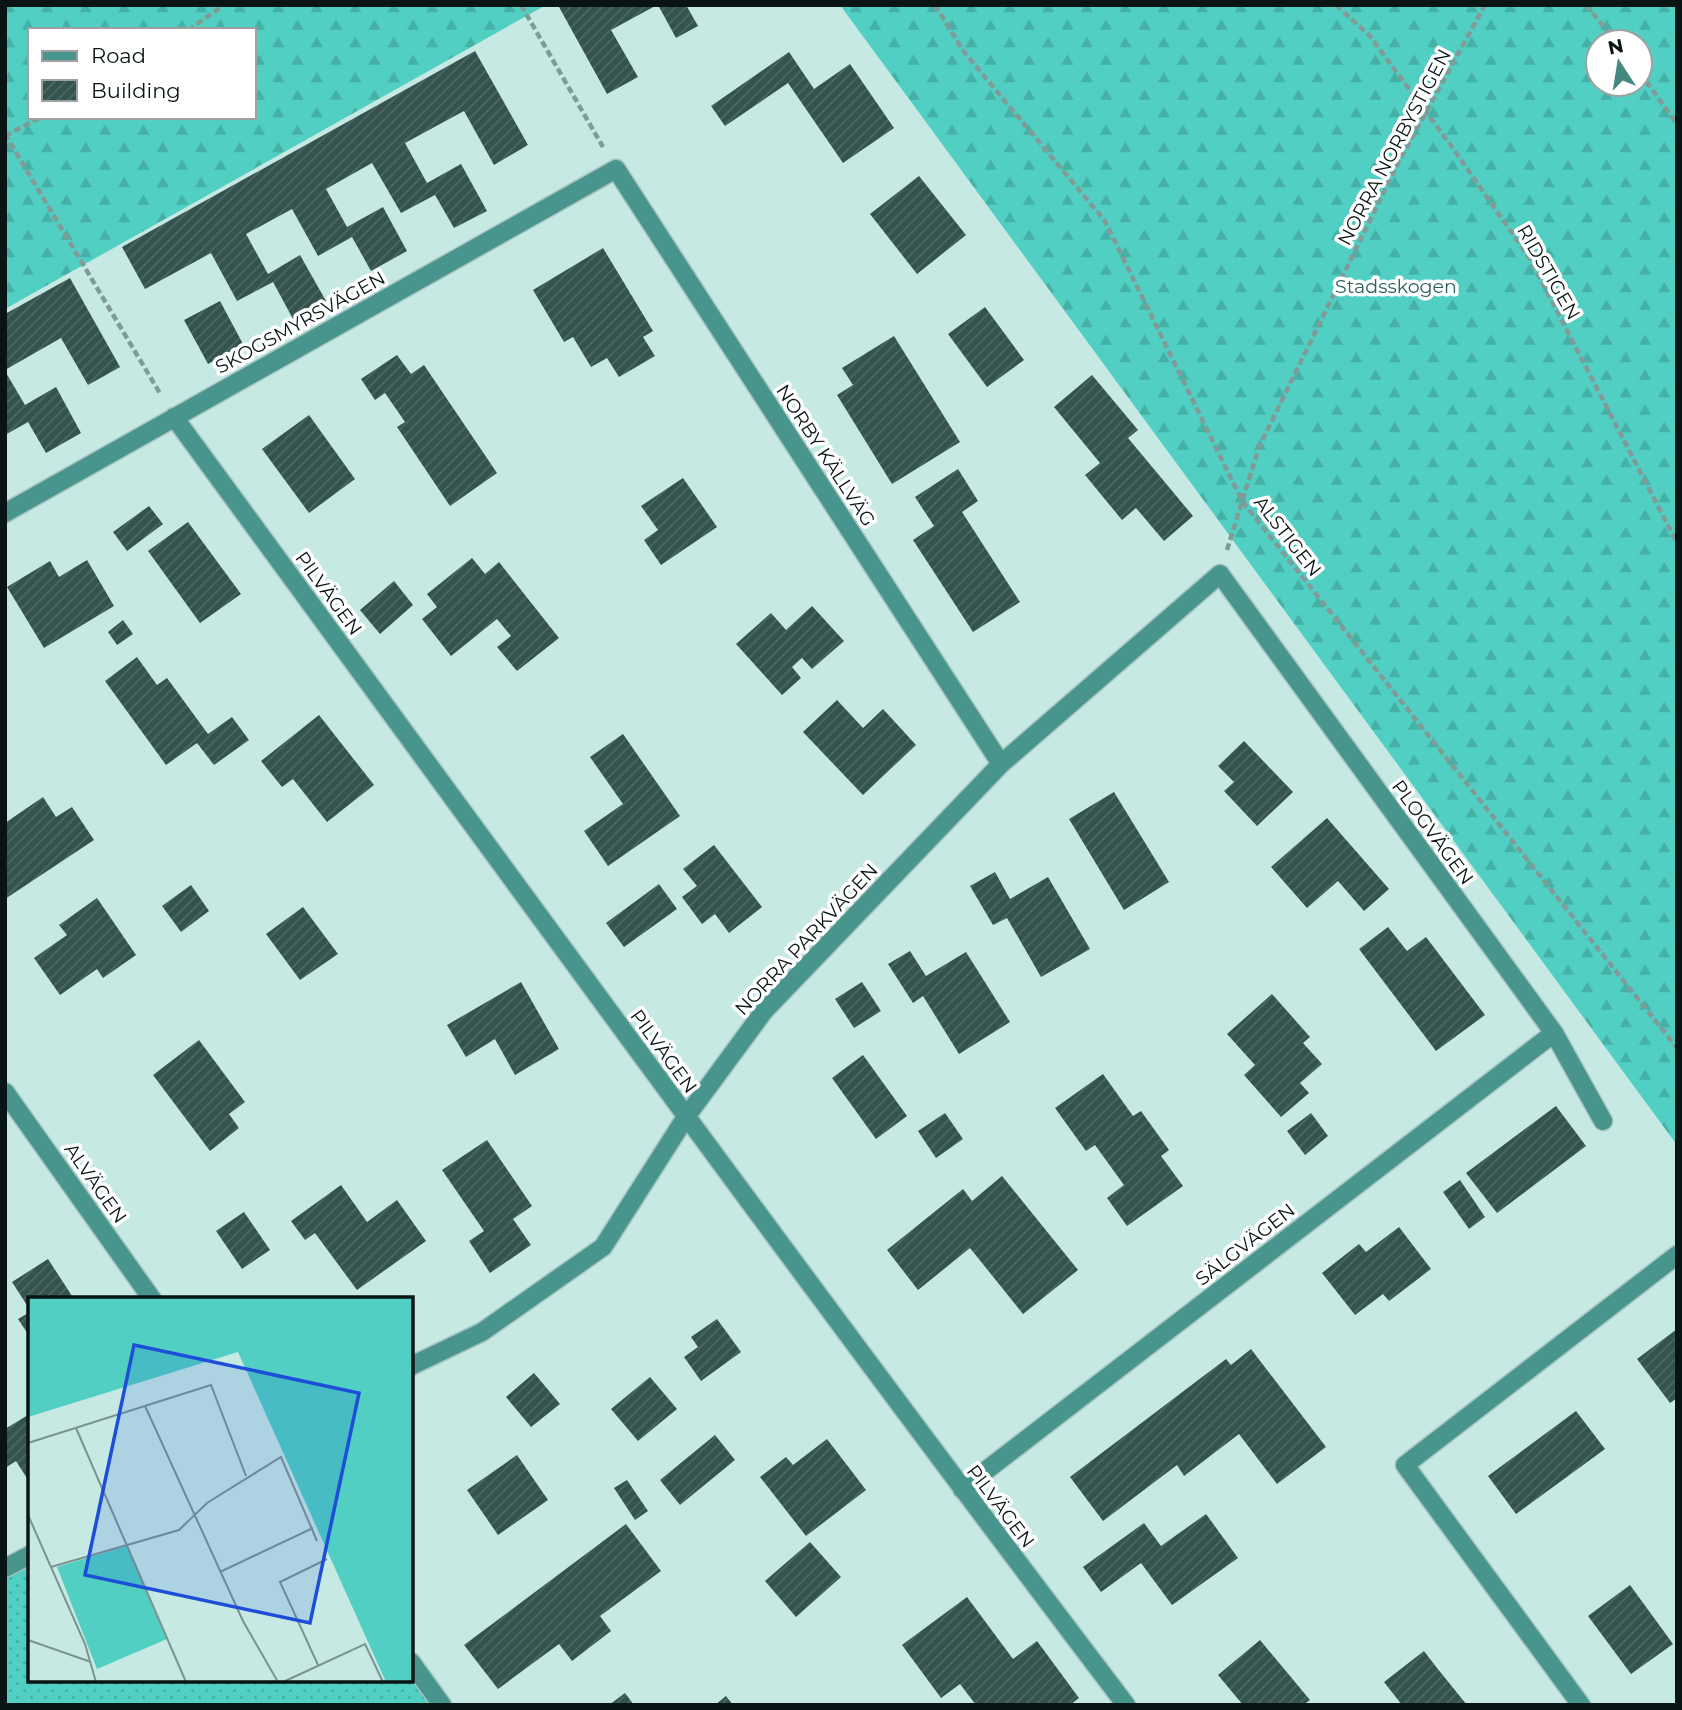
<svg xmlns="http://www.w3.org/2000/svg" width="1682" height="1710" font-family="Montserrat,sans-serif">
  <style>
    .grass { fill: url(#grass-dots) }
    .forest { fill: url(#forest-firs); fill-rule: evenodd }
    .building { fill: url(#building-hatch) }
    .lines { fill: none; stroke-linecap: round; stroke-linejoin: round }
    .lane-casing { stroke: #a5c3bf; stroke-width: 21 }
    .street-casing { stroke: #a5c3bf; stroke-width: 21 }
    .path { stroke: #819b97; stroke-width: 4.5; stroke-dasharray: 7 3.5; stroke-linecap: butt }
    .lane { stroke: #47958c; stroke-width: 18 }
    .street { stroke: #47958c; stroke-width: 18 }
    .labels { text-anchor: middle; stroke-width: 7; stroke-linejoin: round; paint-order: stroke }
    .street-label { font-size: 19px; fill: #091514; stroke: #fff }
    .park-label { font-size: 19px; fill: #2d625c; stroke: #fff }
    .inset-road { fill: none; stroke: #7b9491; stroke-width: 2 }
    .view { fill: #1d4ed8; fill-opacity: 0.15; stroke: #1d4ed8; stroke-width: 3.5 }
    .inset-edge { fill: none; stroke: #091514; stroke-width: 3.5 }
  </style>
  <defs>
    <pattern id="grass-dots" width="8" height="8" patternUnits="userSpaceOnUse" patternTransform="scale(1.75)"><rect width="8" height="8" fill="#51cfc2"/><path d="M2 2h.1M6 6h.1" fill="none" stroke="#45b1a6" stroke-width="1.8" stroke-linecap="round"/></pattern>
    <pattern id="forest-firs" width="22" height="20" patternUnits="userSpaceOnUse" patternTransform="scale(1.75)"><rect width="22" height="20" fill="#51cfc2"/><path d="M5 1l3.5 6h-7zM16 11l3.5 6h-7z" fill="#45b1a6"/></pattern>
    <pattern id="building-hatch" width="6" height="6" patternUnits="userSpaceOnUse" patternTransform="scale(1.75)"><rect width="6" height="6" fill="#34534f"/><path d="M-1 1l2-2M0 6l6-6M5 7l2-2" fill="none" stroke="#4e6764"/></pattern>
  </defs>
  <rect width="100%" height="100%" fill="#c7e9e4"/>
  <path class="grass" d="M30,1555V1680H411V1662L442,1705H5V1568Z"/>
  <path class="forest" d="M5,5H546L5,309ZM30,30H254V117H30Z
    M840,5H1677V1145ZM1598,42H1640V84H1598Z"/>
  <path class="building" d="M561,5H657L611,30L638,77L607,94L559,7Z
    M658,5H686L698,26L676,38Z
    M475,51L528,145L494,165L464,111L405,143L427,183L461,164L487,211L454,228L435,195L401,213L372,163L326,189L347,227L383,207L407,251L371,271L352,237L318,256L292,209L246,234L268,274L300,255L326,301L293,319L273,282L237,301L211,253L145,289L122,247Z
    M789,52L814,89L850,64L894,128L843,163L788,83L725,126L711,106Z
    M919,176L966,235L917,274L870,214Z
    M603,248L653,331L643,337L655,356L619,377L607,358L591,367L573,337L564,342L533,290Z
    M70,278L120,367L88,385L61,338L5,370V314Z
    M220,301L243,344L208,364L184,320Z
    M985,307L1024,360L987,387L948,334Z
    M894,336L960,442L892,484L837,395L853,385L842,368Z
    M397,355L411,374L424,365L497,473L450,506L397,427L405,422L385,393L375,400L361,379Z
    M5,371L25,405L56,387L81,433L46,453L28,422L5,435Z
    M1092,375L1138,430L1128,438L1193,516L1164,541L1136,508L1122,520L1085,475L1100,463L1054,407Z
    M309,415L355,479L309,513L262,449Z
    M958,469L978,501L962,512L1020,602L973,632L913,540L934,526L915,497Z
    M683,478L717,527L661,565L644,540L658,530L641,506Z
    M149,506L163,524L127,551L113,532Z
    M188,522L241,594L200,623L148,551Z
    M472,558L485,574L499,562L559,638L517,671L497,647L511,636L497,619L451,656L422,619L437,607L427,594Z
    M87,560L114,606L44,648L7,587L50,561L59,577Z
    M394,581L413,605L380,634L360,610Z
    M812,606L844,641L812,669L802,658L792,667L801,678L782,695L736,644L771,613L786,630Z
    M123,620L133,634L117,645L108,632Z
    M137,657L157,685L167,678L208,734L232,717L249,740L214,765L197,743L166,765L105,681Z
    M837,700L863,728L883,709L916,745L863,795L803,732Z
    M319,715L374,785L327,822L293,779L282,787L261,761Z
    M623,734L680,816L608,866L584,831L623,804L590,757Z
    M1244,741L1293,792L1257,826L1224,791L1234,782L1218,766Z
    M1114,792L1169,882L1124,910L1069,819Z
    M43,797L56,817L72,807L94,840L5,899V823Z
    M1327,818L1389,889L1364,911L1338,881L1307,908L1271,867Z
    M714,845L762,907L729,933L715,914L702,924L682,897L697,886L683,869Z
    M995,872L1010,899L1048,877L1090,949L1041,977L1007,918L993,925L970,886Z
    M659,884L677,909L624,947L606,923Z
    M191,885L209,911L181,932L162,906Z
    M97,898L136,955L103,978L97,969L60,995L34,958L67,935L59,925Z
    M303,907L338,954L300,980L266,934Z
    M1388,927L1407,951L1426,937L1485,1015L1436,1051L1359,949Z
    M910,951L926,976L966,952L1010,1022L959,1054L923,996L913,1003L888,964Z
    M521,982L559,1049L515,1075L495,1039L466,1057L447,1025Z
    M862,982L881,1011L854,1028L835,999Z
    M1272,994L1310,1037L1303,1043L1322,1064L1300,1083L1309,1093L1281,1117L1244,1075L1255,1065L1227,1034Z
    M199,1040L245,1102L229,1114L239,1128L210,1151L153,1075Z
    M863,1055L907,1116L876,1139L832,1078Z
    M1103,1074L1133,1116L1141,1111L1169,1150L1161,1156L1183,1186L1127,1226L1107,1198L1124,1185L1095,1145L1086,1151L1055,1108Z
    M1556,1106L1586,1146L1497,1213L1466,1173Z
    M945,1113L963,1139L936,1158L918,1131Z
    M1311,1113L1328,1136L1305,1155L1287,1131Z
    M487,1140L532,1206L513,1219L531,1245L490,1273L469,1241L484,1231L442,1170Z
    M1002,1176L1078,1270L1023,1314L970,1248L918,1290L887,1250L963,1189L972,1201Z
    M1460,1180L1485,1217L1469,1229L1443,1192Z
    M341,1185L367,1222L397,1200L426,1241L357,1290L315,1233L305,1240L291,1221Z
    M244,1212L270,1250L242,1269L216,1231Z
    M1399,1227L1431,1269L1389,1301L1383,1294L1355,1315L1322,1273L1359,1244L1366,1252Z
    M48,1259L74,1299H30V1310L12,1282Z
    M30,1312V1337L18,1319Z
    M717,1319L741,1352L701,1381L684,1357L698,1347L691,1337Z
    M1677,1329V1398L1670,1403L1637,1359Z
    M1251,1349L1326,1447L1277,1484L1239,1434L1184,1476L1177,1465L1103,1521L1070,1477L1226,1359L1231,1365Z
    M534,1373L560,1404L531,1427L506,1397Z
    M650,1377L677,1409L638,1441L611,1409Z
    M1576,1411L1605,1449L1516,1514L1488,1476Z
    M28,1415L30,1418V1483L16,1461L5,1468V1429Z
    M715,1435L735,1460L680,1505L660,1480Z
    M827,1439L866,1490L806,1536L760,1477L786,1457L793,1465Z
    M517,1455L548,1500L498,1535L467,1490Z
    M627,1480L648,1511L635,1520L614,1488Z
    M1206,1514L1238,1558L1172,1605L1141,1563L1101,1592L1083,1567L1144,1523L1161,1546Z
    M626,1524L661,1571L600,1616L611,1631L572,1661L559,1644L498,1689L464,1645Z
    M810,1542L841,1577L796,1617L765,1581Z
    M1630,1585L1673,1644L1631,1674L1588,1616Z
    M967,1597L1013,1659L1037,1641L1079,1698L1070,1705H976L960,1684L941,1698L902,1645Z
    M1260,1640L1310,1700L1303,1705H1243L1218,1675Z
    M1424,1651L1437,1668L1467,1705H1402L1384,1682Z
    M625,1693L634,1705H609Z
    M726,1696L733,1705H715Z"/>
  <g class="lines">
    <defs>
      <path id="lane" d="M1581,1705L1405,1465L1677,1255"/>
      <path id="street" d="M174,417C490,848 803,1280 1126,1705
        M5,513L616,169L1001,764
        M5,1092L152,1299
        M411,1366L482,1332L603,1247L686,1117L764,1011L1001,764L1220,574L1554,1033L1603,1121
        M962,1489L1554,1033
        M5,1568L30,1555
        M411,1662L442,1705"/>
    </defs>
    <use href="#lane" class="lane-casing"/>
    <use href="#street" class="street-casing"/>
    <path class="path" d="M521,5L603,147
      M935,5L964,52L1105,221L1242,501L1677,1048
      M1336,5L1369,35L1452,147L1530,259L1677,543
      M1586,5L1616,42
      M188,30L224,5
      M1640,73L1677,124
      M5,134L161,395
      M5,136L41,117
      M1227,550L1259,447L1398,163L1485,5"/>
    <use href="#lane" class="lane"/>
    <use href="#street" class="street"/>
  </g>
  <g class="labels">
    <g class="street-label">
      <text transform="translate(1394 147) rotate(-62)" y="7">NORRA NORBYSTIGEN</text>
      <text transform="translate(1549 272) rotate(60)" y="7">RIDSTIGEN</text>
      <text transform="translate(300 322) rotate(-29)" y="7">SKOGSMYRSVÄGEN</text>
      <text transform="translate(826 455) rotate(57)" y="7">NORBY KÄLLVÄG</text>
      <text transform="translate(1288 536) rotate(52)" y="7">ALSTIGEN</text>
      <text transform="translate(329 593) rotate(54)" y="7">PILVÄGEN</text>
      <text transform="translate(1433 832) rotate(54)" y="7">PLOGVÄGEN</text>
      <text transform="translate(806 939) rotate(-47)" y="7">NORRA PARKVÄGEN</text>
      <text transform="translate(664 1051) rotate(54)" y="7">PILVÄGEN</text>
      <text transform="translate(96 1183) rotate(55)" y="7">ALVÄGEN</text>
      <text transform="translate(1245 1244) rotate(-38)" y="7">SÄLGVÄGEN</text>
      <text transform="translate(1001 1506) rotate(53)" y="7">PILVÄGEN</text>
    </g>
    <g class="park-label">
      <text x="1396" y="293">Stadsskogen</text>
    </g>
  </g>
  <g transform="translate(28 1297)">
    <rect width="385" height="385" fill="#c7e9e4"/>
    <path d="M99,249L139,342L69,372L29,270Z" fill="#51cfc2"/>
    <path d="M0,0H385V385H358L210,55L0,120Z" fill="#51cfc2"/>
    <path class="inset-road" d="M117,109L215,324L250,385M48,131L158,385M0,146L183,88L218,179M0,218L57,347L68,385M23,270L151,233L179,206L253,160L289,244M192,275L285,231M0,343L63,365M290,368L252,285L299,262M255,385L337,347L355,385"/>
    <path class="view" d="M106,48L331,96L282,326L57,278Z"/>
    <rect width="385" height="385" class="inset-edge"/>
  </g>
  <rect width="1682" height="1710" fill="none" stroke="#091514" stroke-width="14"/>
  <rect x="28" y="28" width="228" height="91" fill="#ffffff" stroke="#9da1a1" stroke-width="2"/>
  <rect x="42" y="51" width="35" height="10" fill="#47958c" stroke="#9da1a1" stroke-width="2"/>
  <text x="91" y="63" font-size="21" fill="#091514">Road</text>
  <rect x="42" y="80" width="35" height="21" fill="url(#building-hatch)" stroke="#9da1a1" stroke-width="2"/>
  <text x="91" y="98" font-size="21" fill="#091514">Building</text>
  <g transform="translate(1619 63) rotate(348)"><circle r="33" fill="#ffffff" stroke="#9da1a1" stroke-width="2"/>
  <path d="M0-5L12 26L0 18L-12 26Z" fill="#438981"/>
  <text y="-10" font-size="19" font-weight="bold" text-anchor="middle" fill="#091514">N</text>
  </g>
</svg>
